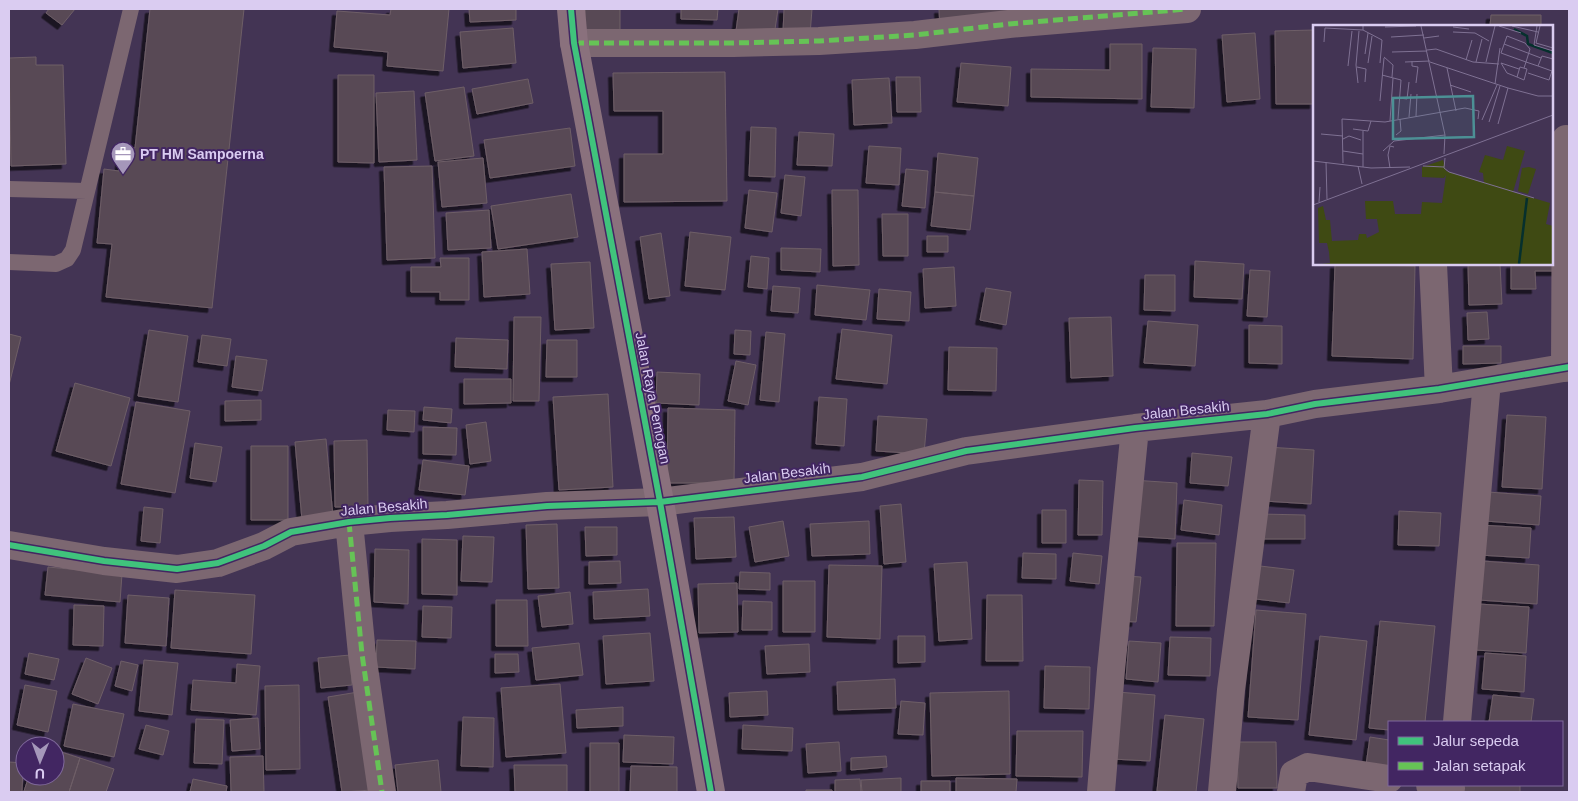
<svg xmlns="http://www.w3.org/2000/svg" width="1578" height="801" font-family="Helvetica,sans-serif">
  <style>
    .building { fill: #584a54; stroke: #6e5e67; filter: url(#shadow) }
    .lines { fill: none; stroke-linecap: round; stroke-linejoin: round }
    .lane { stroke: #7c6771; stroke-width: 16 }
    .street { stroke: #7c6771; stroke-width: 28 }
    .secondary { stroke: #8a717d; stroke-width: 28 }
    .quiet { stroke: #66c356; stroke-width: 5; stroke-dasharray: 10 5; stroke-linecap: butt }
    .cycleway-casing { stroke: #422662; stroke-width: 9 }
    .cycleway { stroke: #40c37c; stroke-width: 6 }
    .labels { text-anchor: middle; stroke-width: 4; stroke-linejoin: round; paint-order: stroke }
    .poi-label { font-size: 14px; font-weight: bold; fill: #daccf1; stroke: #422662; text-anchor: start }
    .street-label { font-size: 14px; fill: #daccf1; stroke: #422662 }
    .inset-river { fill: none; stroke: #06302d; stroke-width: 2.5 }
    .inset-road { fill: none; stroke: #7f7193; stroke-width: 1 }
    .view { fill: #4c9095; fill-opacity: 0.15; stroke: #4c9095; stroke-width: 2.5 }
    .inset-edge { fill: none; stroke: #daccf1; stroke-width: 2.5 }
  </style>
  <defs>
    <filter id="shadow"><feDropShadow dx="-4.5" dy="4.5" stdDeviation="0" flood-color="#0009"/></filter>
  </defs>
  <rect width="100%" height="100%" fill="#433454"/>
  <path class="building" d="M49,9H75L62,25L46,13Z
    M150,9H244L212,308L106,297L112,244L97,243L104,169L119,171L122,147L135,148Z
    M391,9H449L443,71L387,66L388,52L334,47L337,11L390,15Z
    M469,9H516V20L470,22Z
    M585,9H620V35L584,34Z
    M681,9H718L717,20L681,19Z
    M739,9H778L774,36L736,31Z
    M784,9H812L810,35L783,33Z
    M939,9H1017V14L940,28Z
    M1491,15H1541V26H1490Z
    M1364,25L1418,26H1364Z
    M513,28L516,63L463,68L460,32Z
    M1314,30V104H1276L1275,31Z
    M1255,33L1260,99L1227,102L1222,35Z
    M1110,44H1142V99L1031,97V69L1110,70Z
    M1153,48L1196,49L1194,108L1151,107Z
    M36,57V65H63L66,164L11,166L9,58Z
    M961,63L1011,67L1008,106L957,102Z
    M725,72L727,201L624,202V154H663V111H614L613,73Z
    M338,75H374V163L338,162Z
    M896,77H920L921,112H897Z
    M889,78L892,123L854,125L852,80Z
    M528,79L533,103L477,114L472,89Z
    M464,87L474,156L435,161L425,93Z
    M414,91L417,160L379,162L376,93Z
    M751,127L776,128L775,177L749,176Z
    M570,128L575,166L490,178L484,140Z
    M799,132L834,134L832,166L797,165Z
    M869,146L901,148L899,185L866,183Z
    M938,153L978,158L974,196L935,192Z
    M483,158L487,203L442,207L438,162Z
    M432,166L435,258L387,260L384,167Z
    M906,169L928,171L925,208L902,206Z
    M785,175L805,177L801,216L781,213Z
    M749,190L777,193L772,232L745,228Z
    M832,190H858L859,265L833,266Z
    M935,192L974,196L970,230L931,226Z
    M571,194L578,237L498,249L491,206Z
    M489,210L491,248L448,250L446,213Z
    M882,214H908V256H883Z
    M1552,225H1558L1559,271H1535L1536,289H1511V264H1552Z
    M690,232L731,237L725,290L685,286Z
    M661,233L670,296L649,299L640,237Z
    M927,236H948V252H927Z
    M781,248L821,249L820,272L781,270Z
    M527,249L530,294L484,297L482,252Z
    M751,256L769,258L767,289L748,287Z
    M440,258H469V300H440V292H411V267H441Z
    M1195,261L1244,264L1242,299L1194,297Z
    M590,262L594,328L555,330L551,264Z
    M1335,264L1415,266L1413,359L1332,356Z
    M1468,264H1500L1502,304L1469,305Z
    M954,267L956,306L925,308L923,269Z
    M1250,270L1270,271L1267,317L1247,316Z
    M1145,275H1175V311L1144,310Z
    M817,285L870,290L866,320L815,315Z
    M773,286L800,288L798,313L771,311Z
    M986,288L1011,292L1006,325L980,320Z
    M879,289L911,292L909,321L877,319Z
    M1487,312L1489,339L1468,340L1467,313Z
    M514,317H541L539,401H513Z
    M1111,317L1113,376L1071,378L1069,318Z
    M1148,321L1198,325L1195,366L1144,363Z
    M1249,325L1282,326V364L1249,363Z
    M842,329L892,335L887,384L836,379Z
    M149,330L188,336L178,402L138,396Z
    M735,330L751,331L750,355L734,354Z
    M766,332L785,334L779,402L760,400Z
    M9,334L21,337L9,385Z
    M202,335L231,339L227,366L198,362Z
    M456,338L508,340L507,369L455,367Z
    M547,340H577V377H546Z
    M1463,346H1501V363L1463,364Z
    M949,347L997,348L996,391L948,390Z
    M236,356L267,360L262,391L232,387Z
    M736,361L756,365L748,405L728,401Z
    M657,372L700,374L699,405L656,403Z
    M464,379H511V403L464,404Z
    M75,383L130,398L111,466L56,451Z
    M608,394L613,487L559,490L553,397Z
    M819,397L847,399L844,446L816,444Z
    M261,400V420L225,421V401Z
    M136,402L190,411L175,493L121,484Z
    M424,407L452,409L451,423L423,420Z
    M668,408L735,410L734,483H667Z
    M388,410L415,411L414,432L387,430Z
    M1507,415L1546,417L1542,489L1502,487Z
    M878,416L927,419L924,454L876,451Z
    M486,422L491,461L470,464L466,425Z
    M423,427L457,428L456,455L423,454Z
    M326,439L333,517L302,520L295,442Z
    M367,440L368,507H335L334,441Z
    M195,443L222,447L216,482L190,478Z
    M251,446H288V520H251Z
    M1267,447L1314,450L1311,504L1264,501Z
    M1192,453L1232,457L1228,486L1190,483Z
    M423,460L469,466L465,495L419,490Z
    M1079,480L1103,481L1102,535H1078Z
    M1132,480L1177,483L1175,539L1129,536Z
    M1488,492L1541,496L1539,525L1485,521Z
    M1184,500L1222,505L1219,535L1181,530Z
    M901,504L906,562L884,564L880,506Z
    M144,507L163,509L160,543L141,541Z
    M1042,510H1066V543H1042Z
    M1399,511L1441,513L1439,546L1398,545Z
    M1259,514L1305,515V539H1258Z
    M734,517L736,557L696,559L694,518Z
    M783,521L789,556L755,562L749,527Z
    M869,521L870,554L812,556L810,524Z
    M557,524L559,588L528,589L526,525Z
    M1480,525L1531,528L1529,558L1479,555Z
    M585,527H617V555L586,556Z
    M463,536L494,537L492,582L461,581Z
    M422,539L457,540V595L422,594Z
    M1177,543H1216L1214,626H1176Z
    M375,549L409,550L408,604L374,602Z
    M1023,553L1056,554V579L1022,578Z
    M1073,553L1102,556L1099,584L1070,581Z
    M620,561L621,583L589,584V562Z
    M1482,561L1539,565L1537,604L1479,600Z
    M967,562L972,639L939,641L934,564Z
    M829,565L882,566L880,639L827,637Z
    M1260,566L1294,570L1289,603L1256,599Z
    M48,567L122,574L120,602L45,595Z
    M740,572L770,573V590L739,589Z
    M1125,576L1141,577L1136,622L1120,621Z
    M783,581H815V632H783Z
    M737,583L738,632L699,633L698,584Z
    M648,589L650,616L594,619L593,592Z
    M175,590L255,595L251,654L171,648Z
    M570,592L573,624L542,627L538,596Z
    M128,595L169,598L166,646L125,643Z
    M987,595H1022L1023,661H986Z
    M496,600H527L528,646H496Z
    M743,601L772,602V630H742Z
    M1478,604L1529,607L1526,653L1475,650Z
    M74,605L104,606L103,646L73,645Z
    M423,606L452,607L451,638L422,637Z
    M1256,610L1306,614L1298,720L1248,717Z
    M1380,621L1435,626L1425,722H1389V730L1369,728Z
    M650,633L654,681L606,684L603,636Z
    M898,636H925V662L898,663Z
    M1320,636L1367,641L1356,740L1309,735Z
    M1170,637L1211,638L1210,676L1168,675Z
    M377,640L416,641L415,669L376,667Z
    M1129,641L1161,643L1158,682L1126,679Z
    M579,643L583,675L536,680L532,648Z
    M809,644L810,672L767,674L765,646Z
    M29,653L59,659L54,680L25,674Z
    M1485,653L1526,656L1524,692L1482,689Z
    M495,654H518L519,672L495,673Z
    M350,655L352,685L321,688L318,658Z
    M86,658L112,668L98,704L72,694Z
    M144,660L178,663L172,715L139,711Z
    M121,661L138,665L132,691L115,686Z
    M237,664L260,666L256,715L191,710L193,680L236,683Z
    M1045,666L1090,667L1089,709L1044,708Z
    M895,679L896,708L838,710L837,682Z
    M560,684L566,753L506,757L501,688Z
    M25,685L57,691L48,732L17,725Z
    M299,685L300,769L266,770L265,686Z
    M767,691L768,715L730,717L729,693Z
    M1009,691L1010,774L932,776L930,693Z
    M358,692L372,790L342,792L328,697Z
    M1117,692L1155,695L1150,761L1112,759Z
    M1493,695L1534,699L1531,722H1489Z
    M901,701L925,703L923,735L898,734Z
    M73,704L124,714L114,757L64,746Z
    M623,707V726L577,728L576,710Z
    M1165,715L1204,719L1196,792L1157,791Z
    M463,717L494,718L493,767L461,766Z
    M258,718L260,749L232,751L230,720Z
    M196,719L224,720L222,764L194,763Z
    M146,725L169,731L163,755L139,749Z
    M743,725L793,728L792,751L742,749Z
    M1017,731H1083L1082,777L1016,776Z
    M624,735L674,737L673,764L623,762Z
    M1370,737L1389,740V775L1365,772Z
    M839,742L841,771L808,773L806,744Z
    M1237,742H1276L1277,788H1238Z
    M590,743H619V792H590Z
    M55,750L80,758L69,792L24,791L29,776H55Z
    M263,756L264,792H231L230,757Z
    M886,756L887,767L851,770V758Z
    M80,758L114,769L106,792H69Z
    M438,760L441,792H398L395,765Z
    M9,762L23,763L22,792H9Z
    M514,765H567V792H515Z
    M631,766L677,767V792H630Z
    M901,778V792H862L861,780Z
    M956,778L1017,779L1016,792H956Z
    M193,779L227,786L226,792H190Z
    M860,779L861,792H835V780Z
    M921,781H950V792H921Z
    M1461,785H1520V792H1460Z
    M806,790H832V792H806Z"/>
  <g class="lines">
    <path class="lane" d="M9,189L87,191
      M9,262L56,264L67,259L73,250L131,9"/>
    <path class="street" d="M574,43H733L819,41L915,35L1009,24L1187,9
      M1433,264L1439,389
      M1565,368L1566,139
      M349,522L362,654L382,792
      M9,545L104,561L177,569L218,563L264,546L291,532L349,522L390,518L447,515L547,506L660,502L862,477L966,451L1135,428L1267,414L1315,404L1439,389L1569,367
      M1457,722L1487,381
      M1430,785L1451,788
      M1101,792L1111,670L1135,428
      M1222,792L1231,690L1267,414
      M1291,792L1294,774L1308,767L1389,779"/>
    <path class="secondary" d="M571,9L574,43L660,502L711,792"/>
    <path class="quiet" d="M574,43H733L819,41L915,35L1009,24L1187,9
      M349,522L362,654L382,792"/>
    <defs>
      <path id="cycleway" d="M571,9L574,43L660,502L711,792
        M9,545L104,561L177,569L218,563L264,546L291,532L349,522L390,518L447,515L547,506L660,502L862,477L966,451L1135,428L1267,414L1315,404L1439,389L1569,367"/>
    </defs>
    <use href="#cycleway" class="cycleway-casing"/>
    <use href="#cycleway" class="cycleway"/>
  </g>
  <defs>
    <symbol id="office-pin" viewBox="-11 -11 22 30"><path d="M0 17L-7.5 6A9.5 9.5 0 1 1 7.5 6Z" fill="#a597ba" stroke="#422662"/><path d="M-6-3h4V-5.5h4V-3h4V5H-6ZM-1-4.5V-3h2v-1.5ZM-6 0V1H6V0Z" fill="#fff"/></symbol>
  </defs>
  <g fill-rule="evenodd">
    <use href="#office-pin" x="109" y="140" width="28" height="38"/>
  </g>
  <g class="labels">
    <g class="poi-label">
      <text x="140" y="159">PT HM Sampoerna</text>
    </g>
    <g class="street-label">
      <text transform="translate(653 398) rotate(79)" y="5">Jalan Raya Pemogan</text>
      <text transform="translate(1186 410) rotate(-6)" y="5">Jalan Besakih</text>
      <text transform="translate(787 473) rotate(-7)" y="5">Jalan Besakih</text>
      <text transform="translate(384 507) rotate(-5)" y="5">Jalan Besakih</text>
    </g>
  </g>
  <g transform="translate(1313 25)">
    <rect width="240" height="240" fill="#433454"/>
    <path d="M194,121L212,126L200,167L237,178L233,199L240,201V239H9L17,238L16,227L14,218H6L5,183L10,181L13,195H17L19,216L45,215L46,209H53L54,213L66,207L64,194H53L52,176H80L82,189H108L109,177L129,178L133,150L131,153L109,152V142L130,135L133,146L171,158L170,148L166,147L172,130L190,135ZM216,142L223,144L215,169L205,166L209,143Z" fill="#3f4a13"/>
    <path class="inset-river" d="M201,4L214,11L215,19L240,28M206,239L214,173"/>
    <path class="inset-road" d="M50,1V5L69,15L67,38M108,1L132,110L131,129M186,1L208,8M199,1L225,7M224,1L221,20L240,26M227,1L223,18L240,23M72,2L103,1M140,2L156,4M140,7L162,8L176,16M78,12L111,10M111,13L126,11M11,17L12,3L50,5M191,19L228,33M114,25L123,24L160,37L186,39M79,27L114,26M52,29L55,8M71,32L80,40L79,52M153,35L159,15M99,36V41L105,42L103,58M92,37L117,36M117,37L195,63L225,71H240M163,37L169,14M173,37L182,1M55,38L59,11M188,38L194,48L204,52L211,55L214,44L207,42L204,52M188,38L206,44M35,41L39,6M225,41L229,31L240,34M44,42L53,44L52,57M134,43L143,86M211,43L213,37L217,24L212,18L194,11L188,28L213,37L225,41L239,46M215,48L236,55L239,46M69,50L88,55L85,94M45,58L43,40L46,6M182,59L187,23M137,60L158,67M86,73L94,74L96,57M67,76L71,33M103,91L104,69M96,92L98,69M169,95L184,60M77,96L80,53M176,97L187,61M185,99L195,63M40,104L55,106L58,96M8,109L30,111M83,110L88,106L87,94M30,114L36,111L48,115M30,126L50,129V142M70,126L81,116L132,110M50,129V106M132,133L131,143L136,147L221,173M0,136L58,143L97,142M13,137L14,174M30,138L29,94L72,97L152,83L166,86L165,94M45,141L49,159M110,141L131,142M77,143L75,130L77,121L81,122M6,177L7,162M0,180L240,90"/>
    <path class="view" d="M160,71L161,112L80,114V73Z"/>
    <rect width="240" height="240" class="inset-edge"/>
  </g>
  <rect width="1578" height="801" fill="none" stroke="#daccf1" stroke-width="20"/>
  <rect x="1388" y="721" width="175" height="65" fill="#422662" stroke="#7f689b"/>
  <rect x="1398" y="737" width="25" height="8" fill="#40c37c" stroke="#7f689b"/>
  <text x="1433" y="746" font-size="15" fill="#daccf1">Jalur sepeda</text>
  <rect x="1398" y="762" width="25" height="8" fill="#66c356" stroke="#7f689b"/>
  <text x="1433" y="771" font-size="15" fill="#daccf1">Jalan setapak</text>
  <g transform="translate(40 761) rotate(181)"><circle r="24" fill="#422662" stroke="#7f689b"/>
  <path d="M0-4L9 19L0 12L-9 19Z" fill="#a597ba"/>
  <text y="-8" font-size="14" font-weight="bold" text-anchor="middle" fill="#daccf1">U</text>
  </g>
</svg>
